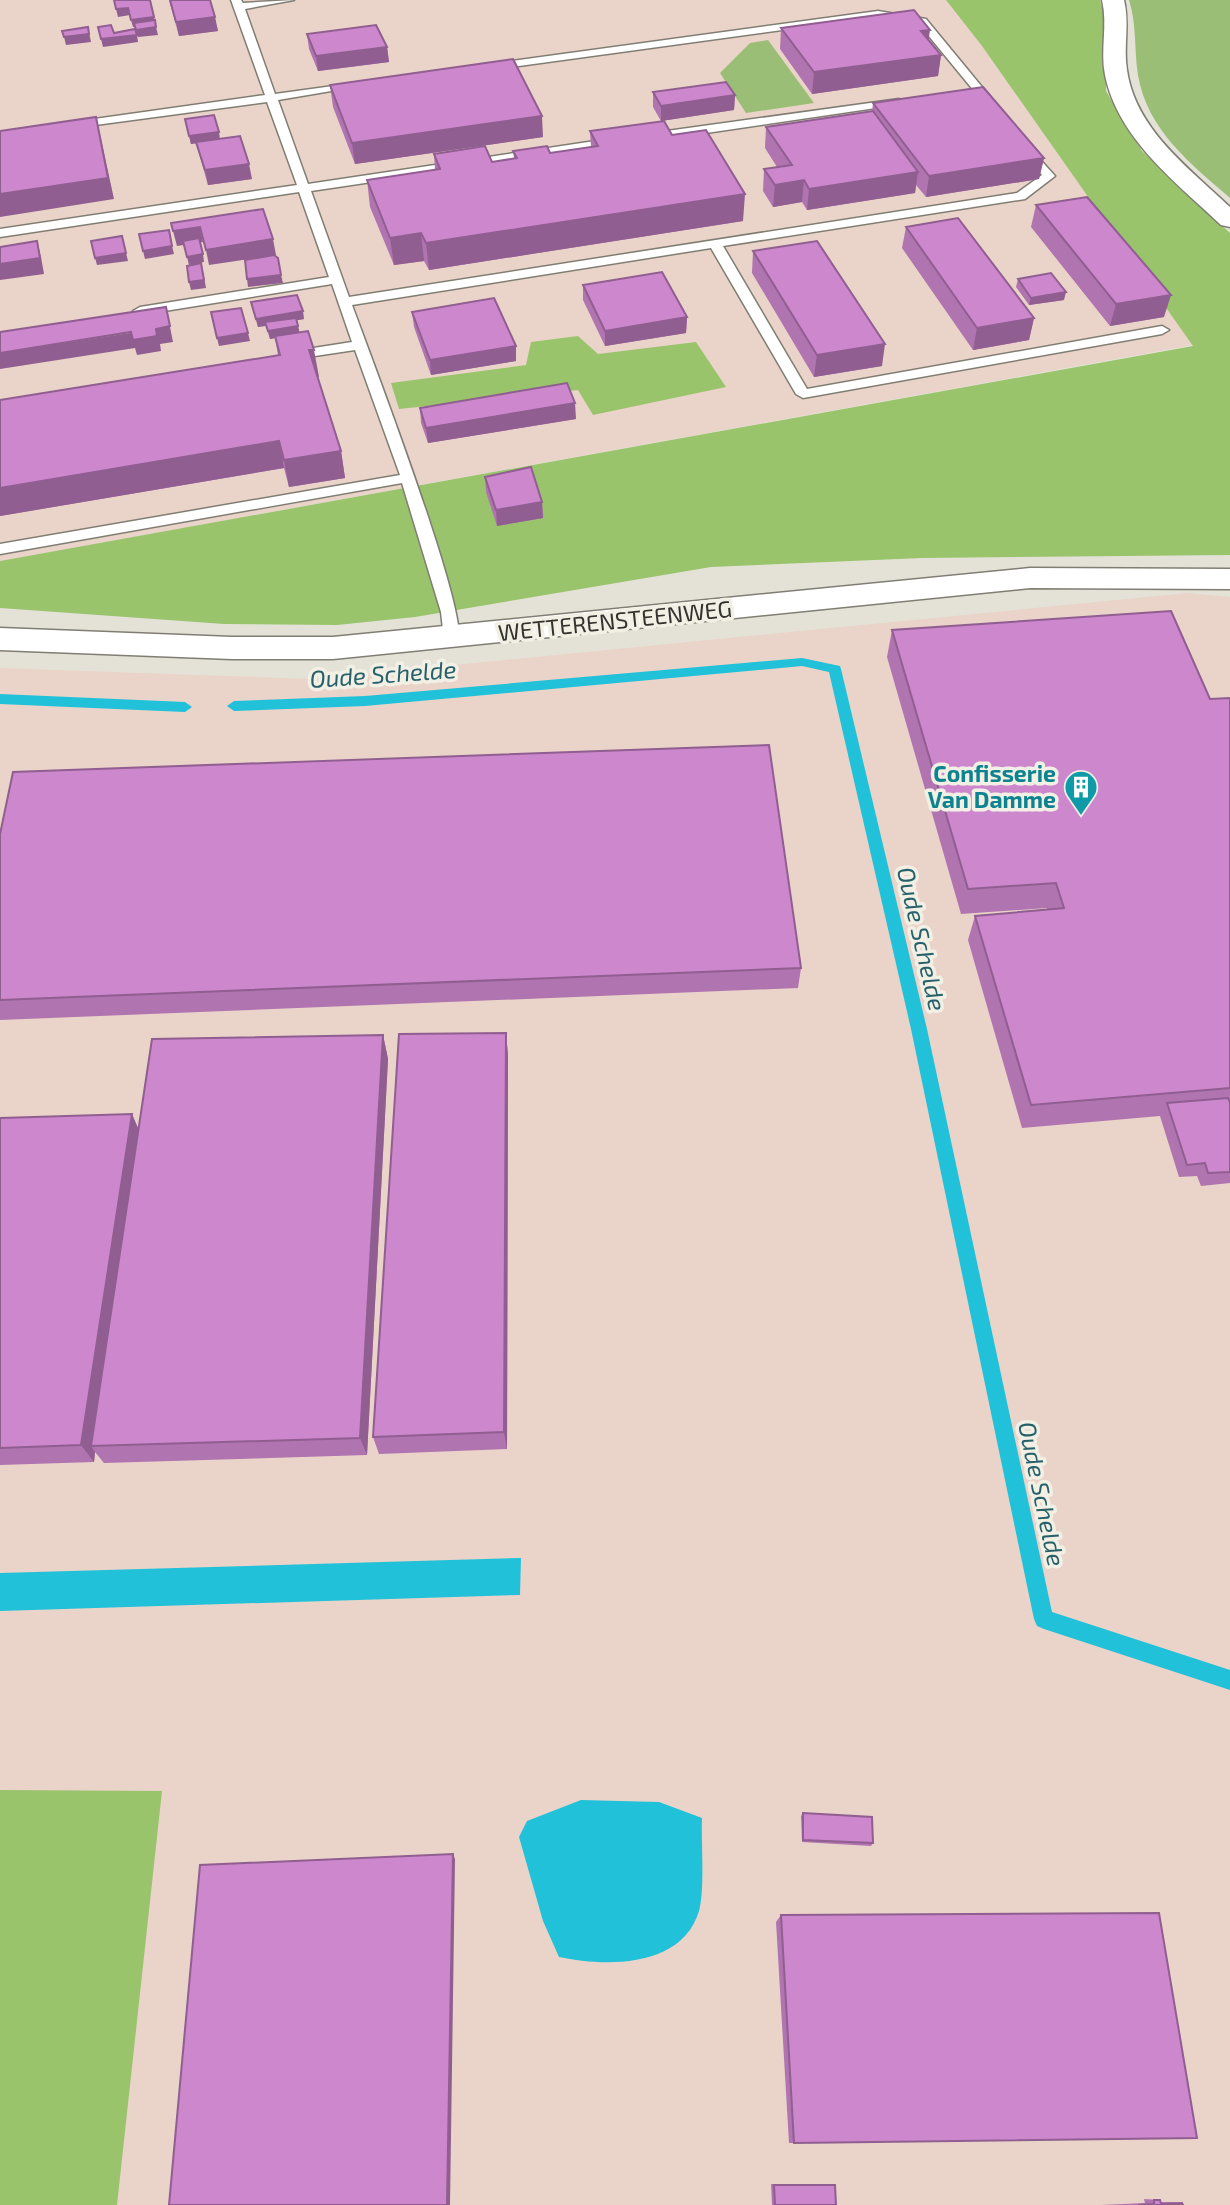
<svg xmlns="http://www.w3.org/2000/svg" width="1230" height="2205" font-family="'Exo 2',sans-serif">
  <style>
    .industrial { fill: #ead3c8 }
    .green { fill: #9abe76 }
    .forest { fill: #99c46c }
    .water { fill: #21c2d9 }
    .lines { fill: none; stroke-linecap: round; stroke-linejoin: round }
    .stream { fill: #21c2d9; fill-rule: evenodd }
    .service-casing { stroke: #807e73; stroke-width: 3 }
    .minor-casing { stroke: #807e73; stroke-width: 3 }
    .tertiary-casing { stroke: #807e73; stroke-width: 3 }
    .service { fill: #fff; fill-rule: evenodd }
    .minor { fill: #fff; fill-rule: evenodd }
    .tertiary { fill: #fff; fill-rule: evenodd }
    .wall { fill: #b074b0 }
    .shaded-wall { fill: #905e90 }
    .building { fill: #cd87cd; stroke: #905e90; stroke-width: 2 }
    .labels { text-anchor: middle; stroke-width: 7; stroke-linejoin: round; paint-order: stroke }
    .street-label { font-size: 23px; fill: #33322e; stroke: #f2efe4 }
    .culture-label { font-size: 23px; font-weight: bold; fill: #0d838f; stroke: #f2efe4; text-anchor: end }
    .water-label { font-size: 24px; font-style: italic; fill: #26616b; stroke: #f2efe4 }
  </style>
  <rect width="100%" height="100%" fill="#e4e2d7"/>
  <path class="industrial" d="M0,0H946L982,46L1193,345L0,561Z
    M1188,593L1230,597V2205H0V668L311,679Z"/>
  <path class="green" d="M1129,0H1230V198C1191,164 1147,130 1138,75C1134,50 1137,25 1129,0Z
    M768,40L814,103L746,113L720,73L750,43Z"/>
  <path class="forest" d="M946,0H1100L1106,23V91L1142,151L1230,233V555L922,558L711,567L415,617L337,625L224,624L0,608V561L1193,346L982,46Z
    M578,336L598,354L696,342L726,387L593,415L578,390L399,409L391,383L526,365L531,342Z
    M0,1790L162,1791L117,2205H0Z"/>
  <path class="water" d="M521,1558L520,1595L0,1611V1573Z
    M581,1800L659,1802L702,1818C701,1843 705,1889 699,1911C682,1968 606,1967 559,1957L543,1921L519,1837L527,1821Z"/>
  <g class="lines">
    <path class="stream" d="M802,658L840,666L841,669L927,1029L1052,1612L1230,1670V1690L1044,1629L1037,1626L1034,1619L911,1029L829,672L802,666L365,706L234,711L227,706L234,701L365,696Z
      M0,694L185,702L192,707L185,712L0,704Z"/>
    <defs>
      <path id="service" d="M231,0H241L243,3L294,0L245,9L275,94L355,83L361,86L278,100L308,184L615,138L621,142L615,146L311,191L349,297L1017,193L1042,175L1021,149L1027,145L1055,176L1025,199L723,246L807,389L1162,326L1169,330L1162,334L803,398L796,394L711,248L352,305C368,349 470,615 458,642L452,643L444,638L441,612L402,483L0,554V544L400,475L355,350L288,360L281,356L288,352L352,342L332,284L140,315L133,311L140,307L329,277L299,192L0,237V229L297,185L267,102L73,128L67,125L73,122L265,95Z
        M878,11L926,19L996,104V108H988L919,24L878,17L489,70L483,67L489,64Z
        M899,99L905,102L903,104L645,142L639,138L645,134Z"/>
      <path id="minor" d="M1102,0H1124C1130,24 1123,47 1127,70C1135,129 1190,169 1230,207V227L1221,225C1177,183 1118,139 1105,75C1100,50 1108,25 1102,0Z"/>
      <path id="tertiary" d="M1030,568L1230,569V589L1030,588L333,659H232L0,650V628L232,637H333Z"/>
    </defs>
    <use href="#service" class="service-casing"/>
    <use href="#minor" class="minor-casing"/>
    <use href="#tertiary" class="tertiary-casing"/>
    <use href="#service" class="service"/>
    <use href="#minor" class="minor"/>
    <use href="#tertiary" class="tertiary"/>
  </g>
  <path class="wall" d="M169,0H210L218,31L179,36Z
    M781,28L941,55L938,76L812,94L780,49Z
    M307,34L387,47L389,62L318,71L309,49Z
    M330,85L543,137L355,164L333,107Z
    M653,92L735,95L734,110L661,121L653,107Z
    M873,103L1044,158L1039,179L926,197L916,185L915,193L807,210L802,202L773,207L763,191L764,169L777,167L765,148L766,127L872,112Z
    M185,119L220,139L252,179L208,185L196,143L191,144Z
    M590,131L672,135L743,221L429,270L424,261L394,265L370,207L367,180L435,170L434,154L492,162L514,158L513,151L550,153L591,147Z
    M1036,205L1164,317L1110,326L1031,227Z
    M906,227L1034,318L1029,340L973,350L902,248Z
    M753,251L882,366L814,377L752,273Z
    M1018,279L1064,300L1029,305L1016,287Z
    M583,285L687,317L686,333L605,346L583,300Z
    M251,302L304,319L297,320L299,332L319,377H317L341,451L345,478L289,487L284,468L0,516V400L278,355L275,338L270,339L266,326L258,327Z
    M412,312L516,346V361L431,375L414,327Z
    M420,408L576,419L428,443L421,423Z
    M485,477L542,502L543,518L497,526L486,492Z
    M892,630L1210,699L1230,698V1183L1201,1186L1197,1176L1179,1177L1160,1116L1022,1128L968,940L975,916L1047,910V908L961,914L887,657Z
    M0,834L801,968L798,988L0,1020Z
    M506,1033L508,1056L507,1449L379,1454L373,1437Z
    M383,1035L388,1059L367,1455L104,1463L95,1452L94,1462L0,1465V1118L138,1129Z
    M803,1813L873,1843L871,1846L802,1842L801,1816Z
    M781,1915L1197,2138L789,2143L776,1922Z
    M771,2184L835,2185L836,2205H772Z
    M1144,2199L1160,2200V2202H1172L1182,2203L1183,2205H1101L1145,2203Z"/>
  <path class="shaded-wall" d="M128,8L130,15L118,17L116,9Z
    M154,17L156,24L133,27L131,20Z
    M215,17L218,31L179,36L176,22Z
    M88,27L91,42L66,45L64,37Z
    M156,27L158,35L138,37L136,30Z
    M930,30L927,51L921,31Z
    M137,35L138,42L103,47L101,39Z
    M387,47L389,62L318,71L316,56Z
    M941,55L938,76L812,94L814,72Z
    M735,95L734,110L661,121V106Z
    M542,116L543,137L355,164L352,143Z
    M96,117L101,139L114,199L0,217V194Z
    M219,132L220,140L191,144L189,136Z
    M1044,158L1039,179L926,197L929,176Z
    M249,164L252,179L208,185L205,170Z
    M918,172L915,193L807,210L809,189Z
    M804,180L802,202L773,207L775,185Z
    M745,194L743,221L429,270L426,243Z
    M200,227L203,242L177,246L173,231Z
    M421,233L424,261L394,265L390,238Z
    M122,236L128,261L97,265L95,258Z
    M273,239L276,255L209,265L206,250Z
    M37,241L41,257L44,274L0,280V264Z
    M172,246L174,254L145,259L143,251Z
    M203,254L204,262L189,265L187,257Z
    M203,271L206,288L191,290L189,282Z
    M281,275L283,283L248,287L247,279Z
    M1066,292L1064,300L1029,305L1031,298Z
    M1171,295L1164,317L1110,326L1116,304Z
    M166,307L173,342L160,344L161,351L137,355L135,348L0,369V353L156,329Z
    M303,311L304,319L258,327L256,319Z
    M687,317L686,333L605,346V331Z
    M1034,318L1029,340L973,350L977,328Z
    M298,326L300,334L270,339L268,331Z
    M248,333L250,341L219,346L217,338Z
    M885,344L882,366L814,377L817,355Z
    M516,346V361L431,375L430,360Z
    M309,350H314L319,377L314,378Z
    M575,403L576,419L428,443L426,428Z
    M279,441L284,468L0,516V488Z
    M341,451L345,478L289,487L284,460Z
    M542,502L543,518L497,526L496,510Z
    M506,1033L508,1056L507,1449L504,1432Z
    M383,1035L388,1059L367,1455L360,1438Z
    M132,1114L142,1137L91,1446L95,1452L94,1462L81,1445Z
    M453,1854L455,1859L450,2205H447Z"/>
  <path class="building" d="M114,0H150L154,17L131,20L128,8L116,9Z
    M170,0H210L215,17L176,22Z
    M914,10L930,30L921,31L941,55L814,72L781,28Z
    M155,20L156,27L136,30L134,23Z
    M111,25L114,33L135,29L137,35L101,39L98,27Z
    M376,25L387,47L316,56L307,34Z
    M88,27L89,34L64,37L62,31Z
    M513,59L542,116L352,143L330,85Z
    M726,82L735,95L661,106L653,92Z
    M983,87L1044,158L929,176L873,103Z
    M873,111L918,172L809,189L804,180L775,185L764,169L792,165L766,127Z
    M214,115L219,132L189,136L185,119Z
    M96,117L108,178L0,194V131Z
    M664,121L672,135L706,130L745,194L426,243L421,233L390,238L367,180L440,169L434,154L485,146L492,162L517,158L513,151L547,146L550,153L598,146L590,131Z
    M240,136L249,164L205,170L196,142Z
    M1087,197L1171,295L1116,304L1036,205Z
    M263,209L273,239L206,250L200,227L173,231L171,223Z
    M958,218L1034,318L977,328L906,227Z
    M169,230L172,246L143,251L139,234Z
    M122,236L126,253L95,258L91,241Z
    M199,238L203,254L187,257L183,241Z
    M37,241L40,258L0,264V247Z
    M817,241L885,344L817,355L753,251Z
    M274,255L278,258L281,275L247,279L245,260Z
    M201,263L204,280L189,282L187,266Z
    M662,272L687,317L605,331L583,285Z
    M1051,273L1066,292L1031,298L1018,279Z
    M297,295L303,311L256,319L251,302Z
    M494,298L516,346L430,360L412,312Z
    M166,307L170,326L156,329L157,336L133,340L131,332L0,353V332Z
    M241,308L248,333L217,338L211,312Z
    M296,318L298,326L268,331L265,322Z
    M308,331L314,350H309L341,451L284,460L279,441L0,488V400L280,355L275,336Z
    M567,383L575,403L426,428L420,408Z
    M531,467L542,502L496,510L485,477Z
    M1171,611L1210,699L1230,698V1088L1031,1105L975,916L1064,908L1056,883L968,889L892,630Z
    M769,745L801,968L0,1000V834L13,772Z
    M506,1033L504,1432L373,1437L399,1034Z
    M383,1035L360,1438L91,1446L152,1039Z
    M1228,1098L1230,1103V1172L1208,1173L1205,1163L1187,1165L1167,1103Z
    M132,1114L81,1445L0,1448V1118Z
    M803,1813L872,1817L873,1843L803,1840Z
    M453,1854L447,2205H169L200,1865Z
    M1159,1913L1197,2138L794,2143L781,1915Z
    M774,2185H835L836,2205H775Z
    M1154,2200H1160L1161,2204L1182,2203L1183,2205H1138L1154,2204Z"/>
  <defs>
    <symbol id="building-pin" viewBox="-11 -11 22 30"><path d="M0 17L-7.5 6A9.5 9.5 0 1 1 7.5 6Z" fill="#0f9aa8" stroke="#f2efe4"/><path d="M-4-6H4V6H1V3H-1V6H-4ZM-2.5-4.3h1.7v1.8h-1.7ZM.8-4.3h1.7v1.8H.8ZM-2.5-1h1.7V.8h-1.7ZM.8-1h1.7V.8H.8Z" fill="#fff"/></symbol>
  </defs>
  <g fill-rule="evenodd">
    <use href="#building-pin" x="1062" y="768" width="38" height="52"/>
  </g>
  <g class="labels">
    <g class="street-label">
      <text transform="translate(615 621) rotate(-6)" y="8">WETTERENSTEENWEG</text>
    </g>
    <g class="culture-label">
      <text x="1056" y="782">Confisserie<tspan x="1056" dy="26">Van Damme</tspan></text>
    </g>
    <g class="water-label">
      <text transform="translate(383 675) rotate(-4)" y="8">Oude Schelde</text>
      <text transform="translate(921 939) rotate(77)" y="8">Oude Schelde</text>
      <text transform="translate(1041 1494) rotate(78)" y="8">Oude Schelde</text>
    </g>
  </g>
</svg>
